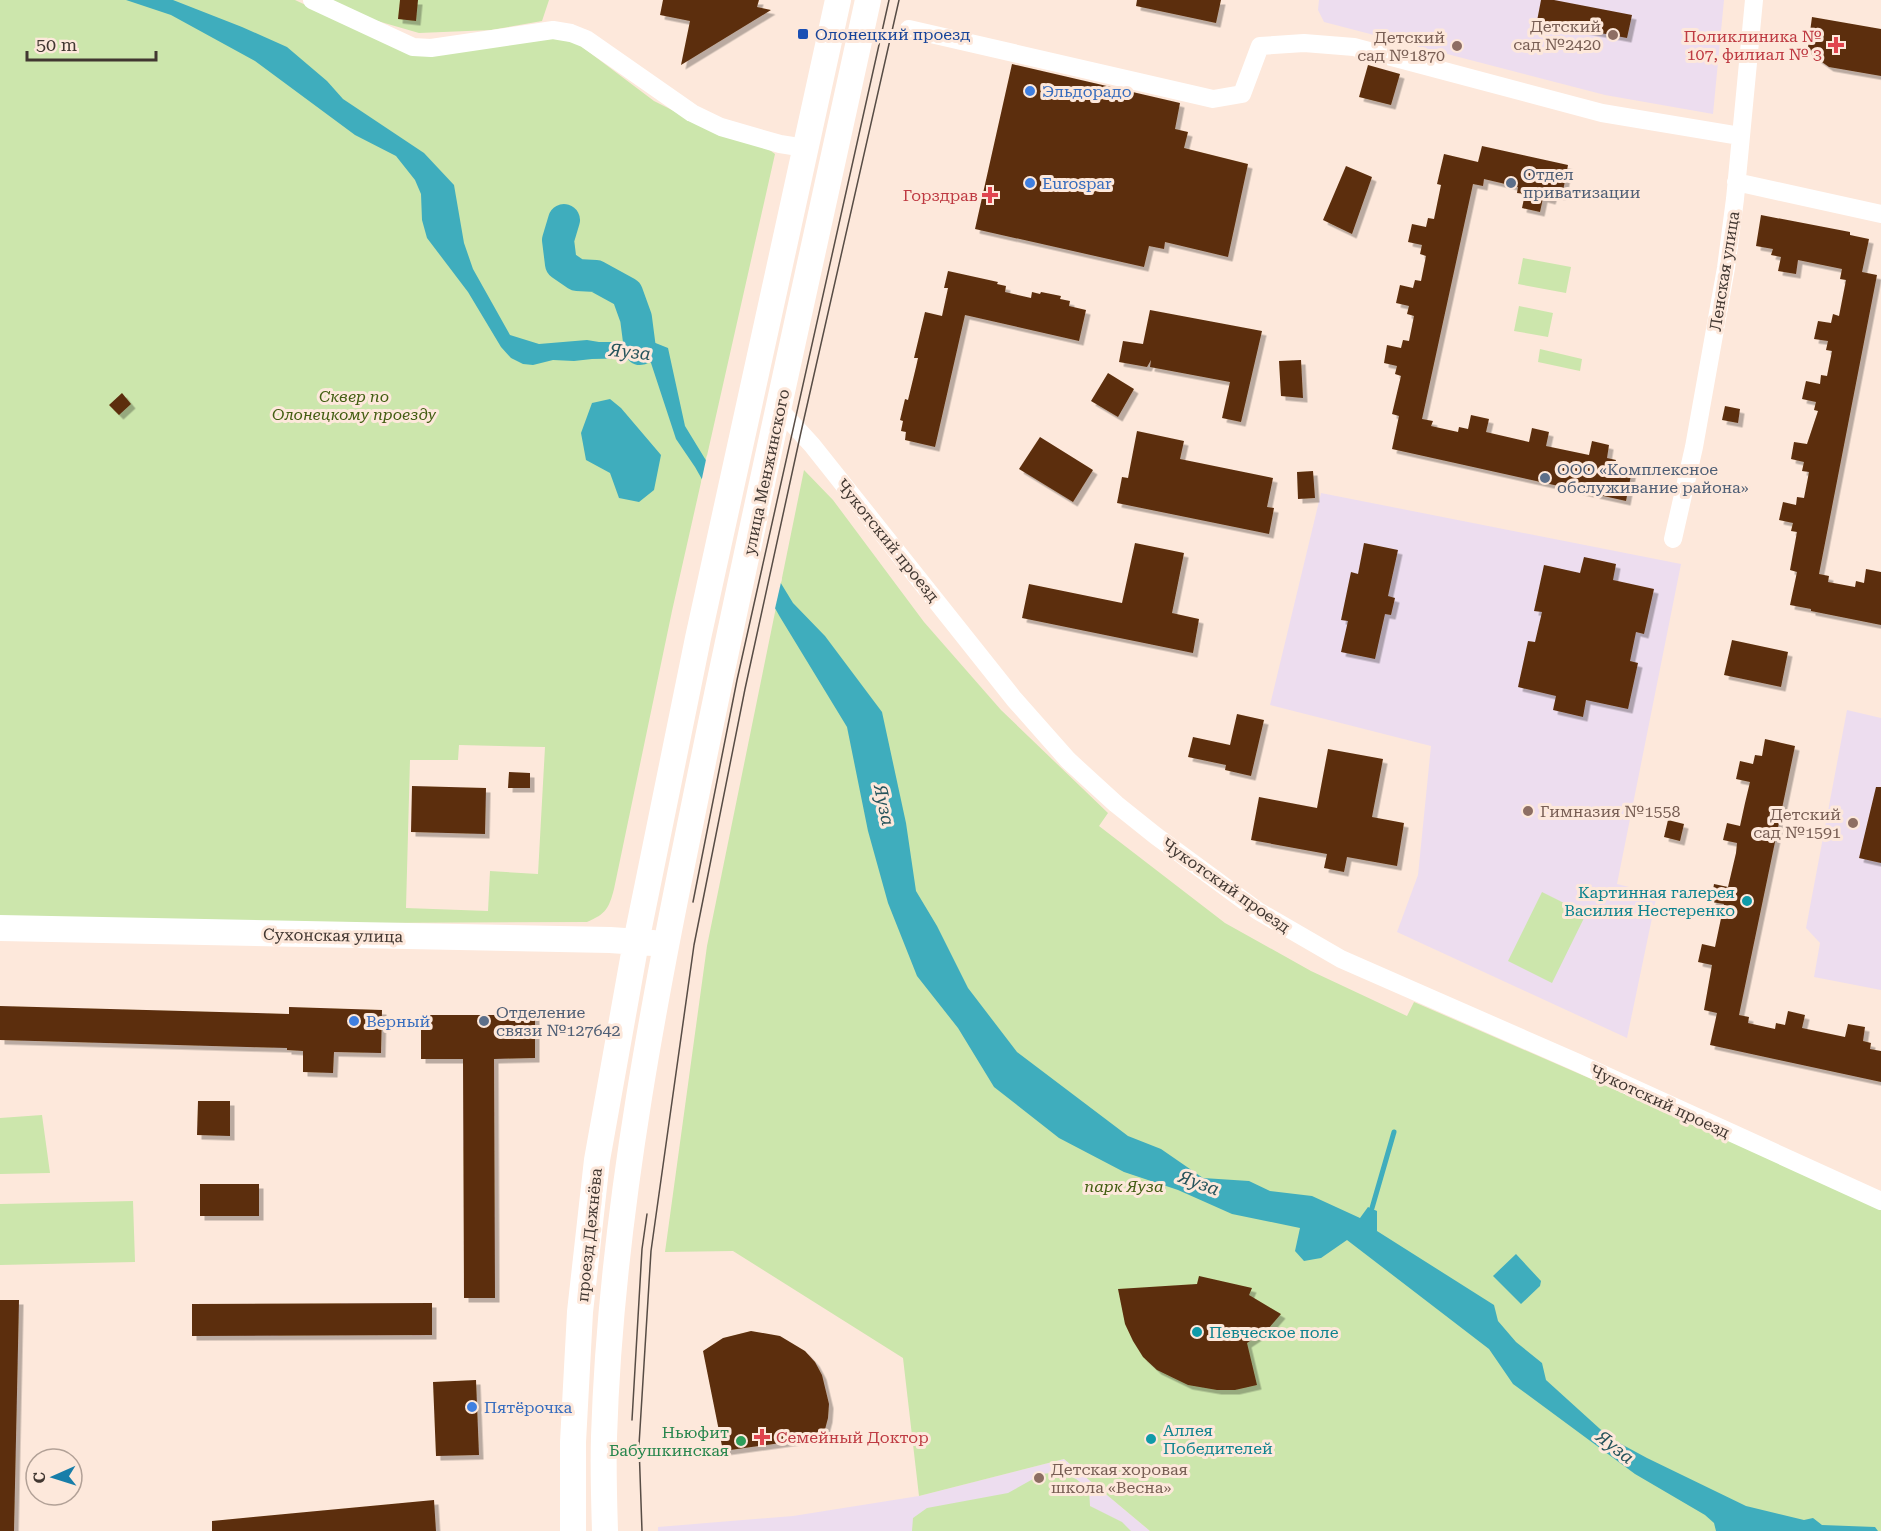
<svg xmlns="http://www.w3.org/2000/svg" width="1881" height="1531" font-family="'Roboto Serif',serif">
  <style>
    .education { fill: #edddef }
    .green { fill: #cce6ac; fill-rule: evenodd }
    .water { fill: #3fadbd }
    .pier { fill: #fde8db }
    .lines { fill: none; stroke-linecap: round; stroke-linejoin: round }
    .stream { stroke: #3fadbd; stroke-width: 5 }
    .river { stroke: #3fadbd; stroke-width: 32 }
    .building { fill: #5b2e0b; filter: url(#shadow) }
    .street { stroke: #fff; stroke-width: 18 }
    .secondary { stroke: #fff; stroke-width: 26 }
    .tram { stroke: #574c45; stroke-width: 1.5 }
    .transit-dot { fill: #1a4fb4; stroke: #fde8db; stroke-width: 2 }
    .education-dot { fill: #8d6e63; stroke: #fde8db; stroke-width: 2 }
    .health-dot { fill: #e0444e; stroke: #fde8db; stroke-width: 2 }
    .shop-dot { fill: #3f7fe0; stroke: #fde8db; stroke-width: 2 }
    .service-dot { fill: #5c6f8a; stroke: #fde8db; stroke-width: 2 }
    .culture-dot { fill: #0f9aa8; stroke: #fde8db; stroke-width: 2 }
    .leisure-dot { fill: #2e9e5b; stroke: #fde8db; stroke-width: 2 }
    .labels { text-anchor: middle; stroke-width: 6; stroke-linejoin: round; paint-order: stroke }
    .education-label { font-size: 16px; fill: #785e54; stroke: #fde8db; text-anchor: end }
    .transit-label { font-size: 16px; fill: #164399; stroke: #fde8db; text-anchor: start }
    .health-label { font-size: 16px; fill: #be3a42; stroke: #fde8db; text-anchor: end }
    .shop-label { font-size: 16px; fill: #366cbe; stroke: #fde8db; text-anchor: start }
    .service-label { font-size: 16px; fill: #4e5e75; stroke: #fde8db; text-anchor: start }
    .street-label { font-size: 16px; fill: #413731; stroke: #fde8db }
    .park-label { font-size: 16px; font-style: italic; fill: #425d11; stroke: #fde8db }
    .culture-label { font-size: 16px; fill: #0d838f; stroke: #fde8db; text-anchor: start }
    .leisure-label { font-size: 16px; fill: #27864d; stroke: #fde8db; text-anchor: end }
    .water-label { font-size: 18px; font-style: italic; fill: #25535b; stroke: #fde8db }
  </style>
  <defs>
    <filter id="shadow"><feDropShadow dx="4.5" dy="4.5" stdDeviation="0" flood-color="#0004"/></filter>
  </defs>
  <rect width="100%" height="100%" fill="#fde8db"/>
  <path class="education" d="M1319,0H1724L1713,114L1605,95L1324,22L1318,10Z
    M1321,493L1681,564L1617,884L1657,894L1627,1038L1397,932L1418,875L1431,746L1270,705Z
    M1847,710L1881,718V990L1814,977L1820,943L1806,928Z
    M1064,1459L1150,1531H658V1527L793,1516L919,1496Z"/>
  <path class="green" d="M0,0H295L415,56L547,37L577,43L654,101L704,126L767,148L775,154L672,611L614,889C609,908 606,914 587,922L357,923L0,916ZM459,745L545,747L538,874L490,871L488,911L406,908L410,760H458Z
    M331,0H549L542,21L491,30L419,33L374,20Z
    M1523,258L1571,267L1566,293L1518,284Z
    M1519,306L1553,313L1548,337L1514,331Z
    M1540,349L1582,359L1580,371L1538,362Z
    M804,470L833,500L924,622L1001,710L1108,813L1099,826L1225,923L1311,971L1407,1016L1414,1002L1644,1102L1881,1210V1531H1150L1064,1459L919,1496L903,1358L733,1251L665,1252L707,946Z
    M1542,892L1586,914L1552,983L1508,961Z
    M42,1115L50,1173L0,1174V1118Z
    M133,1201L135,1262L0,1265V1204Z
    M1059,1472L1076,1479L1089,1489L1090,1506L1122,1522L1131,1531H912L913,1518L927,1508L1008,1493L1042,1474Z"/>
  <path class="water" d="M126,0H173L242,27L287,47L327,81L343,99L424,153L454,185L464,243L473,269L510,335L539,344L587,340L599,342H653L668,348L685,426L793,603L825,636L882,712L906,823L916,891L937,926L968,988L1017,1052L1128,1136L1161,1149L1203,1178L1249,1181L1270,1191L1312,1196L1360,1218L1368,1207L1377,1211V1231L1494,1305L1498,1321L1516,1342L1542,1363L1546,1380L1610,1438L1647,1458L1746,1506L1804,1520L1813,1518L1822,1525L1875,1527L1878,1531H1716L1714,1523L1705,1515L1635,1474L1513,1384L1489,1349L1347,1240L1321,1258L1304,1261L1295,1251L1300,1228L1232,1214L1178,1190L1124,1172L1059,1138L994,1087L958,1028L917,976L888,903L868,831L847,727L780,617L695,467L676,439L651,363L639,358L592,359L574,361L553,360L533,365L523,364L511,358L501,347L468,292L427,238L422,220L421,194L415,180L396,156L355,135L255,61L171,15Z
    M610,399L621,408L661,455L654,490L639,502L619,498L610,473L586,460L581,433L592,403Z
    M1516,1254L1541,1281L1540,1286L1521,1304L1493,1276Z"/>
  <path class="pier" d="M707,455L782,578L774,613L701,483Z"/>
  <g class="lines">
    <path class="stream" d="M1372,1208L1394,1132"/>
    <path class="river" d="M564,220L558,240L561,264L577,275L596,276L627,293L636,318L640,349"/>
  </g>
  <path class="building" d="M400,0H418L416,21L398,19Z
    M663,0H759L757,7L771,10L681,65L690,21L660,15Z
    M1137,0H1221L1216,23L1136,6Z
    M1541,0H1554L1632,15L1627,38L1537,21Z
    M1812,17L1881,29V76L1829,67L1812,55L1808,47Z
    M1012,64L1180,103L1175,129L1188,132L1184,148L1248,164L1228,257L1165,242L1164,249L1149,246L1144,267L975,229Z
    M1368,65L1400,74L1391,105L1359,97Z
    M1482,146L1568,165L1562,196L1553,194L1551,200L1543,198L1540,212L1522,208L1525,194L1517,193L1518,187L1484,179L1483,186L1473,184L1422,419L1433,421L1431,426L1458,432L1459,427L1468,429L1471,415L1489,419L1486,432L1529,442L1532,428L1549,432L1546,446L1589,455L1592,441L1609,445L1607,458L1616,460L1614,466L1632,470L1626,501L1392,449L1399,416L1392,414L1401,376L1395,374L1397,366L1384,363L1387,345L1401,348L1403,340L1409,341L1414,316L1407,314L1409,306L1396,303L1400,285L1413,288L1415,280L1421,281L1426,256L1420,254L1422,245L1408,242L1412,224L1426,227L1428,218L1434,219L1441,185L1437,184L1444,154L1478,162Z
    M1346,166L1372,177L1352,234L1323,220Z
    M1761,215L1850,232V235L1869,239L1862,272L1877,275L1819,574L1829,576L1828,582L1855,587L1856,581L1864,583L1866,569L1881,572V625L1811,611V609L1790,605L1797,572L1790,570L1797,532L1791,531L1793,523L1779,520L1783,502L1796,505L1797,497L1804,498L1809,472L1802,471L1804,462L1791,459L1794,442L1807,444L1818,411L1814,410L1816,402L1802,399L1806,381L1820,384L1821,375L1827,376L1832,351L1826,350L1828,341L1814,339L1818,321L1831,323L1833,314L1839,316L1846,280L1840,279L1842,269L1798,260L1796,274L1778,271L1781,257L1771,255L1773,249L1756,246Z
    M948,271L998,282L997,284L1006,286L1005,292L1031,298L1032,292L1040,294L1041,292L1061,296L1060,299L1070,301L1069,306L1086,310L1079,341L965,315L935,447L905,440L906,432L901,431L903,421L900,420L905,399L908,400L916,367L918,358H914L925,312L942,316L948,288H944Z
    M1150,310L1262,331L1241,422L1222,418L1230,382L1150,367L1151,360L1147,367L1119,362L1123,341L1143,344Z
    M1301,360L1303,398L1281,396L1279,361Z
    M1108,373L1134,389L1118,417L1091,401Z
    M122,393L131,404L119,415L109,405Z
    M1725,406L1740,409L1738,423L1722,420Z
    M1137,431L1184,441L1180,459L1273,478L1267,507L1274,508L1269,534L1117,503L1122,477L1128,478Z
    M1040,437L1093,470L1073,502L1019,469Z
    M1313,471L1315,498L1298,499L1297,472Z
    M1135,543L1184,553L1172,613L1199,619L1193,653L1022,618L1029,584L1122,603Z
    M1364,543L1398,550L1388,596L1395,598L1391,615L1385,614L1375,659L1341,652L1348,621L1341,620L1351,572L1358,574Z
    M1584,557L1616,564L1613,580L1654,589L1644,634L1636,632L1630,661L1638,663L1628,709L1586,700L1583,717L1553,710L1556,696L1518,687L1528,641L1535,642L1542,612L1534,611L1544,565L1580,573Z
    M1732,640L1788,652L1781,687L1724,675Z
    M1237,714L1264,720L1251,776L1225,770L1226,765L1188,757L1193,737L1230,745Z
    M1765,739L1795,746L1739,1015L1749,1017L1748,1023L1775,1029L1776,1023L1785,1025L1788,1011L1805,1015L1802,1028L1845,1037L1848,1024L1865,1027L1863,1041L1871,1043L1870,1049L1881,1051V1082L1710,1045L1717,1013L1704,1010L1712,965L1698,962L1702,944L1715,947L1724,904L1711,902L1714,884L1728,887L1736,853L1737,843L1723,840L1727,823L1740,826L1745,803L1750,782L1736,779L1740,761L1753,764L1755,755L1762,756Z
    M1328,749L1383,759L1372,817L1404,823L1397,866L1347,857L1344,872L1324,868L1327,854L1251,840L1259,797L1317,808Z
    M509,772L530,773V788H508Z
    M412,786L486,788L485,834L411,832Z
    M1876,787H1881V863L1859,858Z
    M1668,820L1684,824L1680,841L1664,837Z
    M0,1006L289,1014V1007L382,1010L381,1053L334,1052L333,1073L303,1072V1051L287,1050V1048L0,1040Z
    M421,1015H535V1058L494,1059L495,1298H464L463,1059H421Z
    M198,1101H230V1136L197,1135Z
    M200,1184H259V1216H200Z
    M1199,1276L1252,1288L1249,1295L1281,1314L1268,1329L1247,1343L1257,1385L1235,1390H1217L1188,1385L1157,1370L1143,1357L1133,1341L1125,1324L1118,1289L1197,1284Z
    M0,1300H19L14,1531H0Z
    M432,1303V1335L192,1336V1304Z
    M751,1331L780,1336L805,1351L815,1362L822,1375L829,1404L828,1418L823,1437L723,1451L703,1351L723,1338Z
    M476,1380L479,1455L436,1456L433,1382Z
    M434,1500L436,1531H212V1521Z"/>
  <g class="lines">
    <path class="street" d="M312,0L413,47L431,48L553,30L571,33L586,39L692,113L721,127L780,144L805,148
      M909,29L1213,99L1242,94L1260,46L1304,43L1354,47L1602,113L1740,136
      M1736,182L1881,214
      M779,409L812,445L1014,699L1068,760L1116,804L1156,836L1258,911L1341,959L1576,1062L1881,1201
      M1673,539L1694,447L1726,268L1735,199L1754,0"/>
    <path class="secondary" d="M0,928L610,940L653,943
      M573,1531V1442L580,1312L597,1160L636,942L698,638L838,0
      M605,1531C604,1500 603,1468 604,1437C611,1208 658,981 704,757C756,504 813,252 868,0"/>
    <path class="tram" d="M693,902L737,680L889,0
      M632,1420L642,1249L647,1214
      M642,1531L639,1445L651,1251L694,945L745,689L801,432L899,0"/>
  </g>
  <rect class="transit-dot" x="797" y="28" width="12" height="12" rx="3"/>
  <g class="education-dot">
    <circle cx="1613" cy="35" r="6"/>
    <circle cx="1457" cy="46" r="6"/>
    <circle cx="1528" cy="811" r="6"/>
    <circle cx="1853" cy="823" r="6"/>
    <circle cx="1039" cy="1478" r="6"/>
  </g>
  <g class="health-dot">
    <path d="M1833 36h6v6h6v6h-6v6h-6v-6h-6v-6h6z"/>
    <path d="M987 186h6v6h6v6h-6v6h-6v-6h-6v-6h6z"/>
    <path d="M759 1428h6v6h6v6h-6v6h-6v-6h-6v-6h6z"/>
  </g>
  <g class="shop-dot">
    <circle cx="1030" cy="91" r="6"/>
    <circle cx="1030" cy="183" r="6"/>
    <circle cx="354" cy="1021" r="6"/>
    <circle cx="472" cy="1407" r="6"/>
  </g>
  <g class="service-dot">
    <circle cx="1511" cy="183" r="6"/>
    <circle cx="1545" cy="478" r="6"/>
    <circle cx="484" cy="1021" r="6"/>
  </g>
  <g class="culture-dot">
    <circle cx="1747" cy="901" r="6"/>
    <circle cx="1197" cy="1332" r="6"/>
    <circle cx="1151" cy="1439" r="6"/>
  </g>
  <circle class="leisure-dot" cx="741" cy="1441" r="6"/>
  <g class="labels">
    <g class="education-label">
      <text x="1601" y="32">Детский<tspan x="1601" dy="18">сад №2420</tspan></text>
      <text x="1445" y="43">Детский<tspan x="1445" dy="18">сад №1870</tspan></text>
      <text x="1540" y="817" text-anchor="start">Гимназия №1558</text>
      <text x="1841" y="820">Детский<tspan x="1841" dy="18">сад №1591</tspan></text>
      <text x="1051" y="1475" text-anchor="start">Детская хоровая<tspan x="1051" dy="18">школа «Весна»</tspan></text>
    </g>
    <g class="transit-label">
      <text x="815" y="40">Олонецкий проезд</text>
    </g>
    <g class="health-label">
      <text x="1822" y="42">Поликлиника №<tspan x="1822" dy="18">107, филиал № 3</tspan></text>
      <text x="978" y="201">Горздрав</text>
      <text x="776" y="1443" text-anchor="start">Семейный Доктор</text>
    </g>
    <g class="shop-label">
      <text x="1042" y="97">Эльдорадо</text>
      <text x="1042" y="189">Eurospar</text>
      <text x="366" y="1027">Верный</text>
      <text x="484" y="1413">Пятёрочка</text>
    </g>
    <g class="service-label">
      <text x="1523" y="180">Отдел<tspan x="1523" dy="18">приватизации</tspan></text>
      <text x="1557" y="475">ООО «Комплексное<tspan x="1557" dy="18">обслуживание района»</tspan></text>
      <text x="496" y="1018">Отделение<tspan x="496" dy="18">связи №127642</tspan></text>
    </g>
    <g class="street-label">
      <text transform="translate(1724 271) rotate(-81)" y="6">Ленская улица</text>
      <text transform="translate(766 472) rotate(-78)" y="6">улица Менжинского</text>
      <text transform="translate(888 540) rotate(51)" y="6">Чукотский проезд</text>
      <text transform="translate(1226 885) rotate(35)" y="6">Чукотский проезд</text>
      <text transform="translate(333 935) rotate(1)" y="6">Сухонская улица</text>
      <text transform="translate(1660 1101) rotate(25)" y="6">Чукотский проезд</text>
      <text transform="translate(589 1235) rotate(-84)" y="6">проезд Дежнёва</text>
    </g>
    <g class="park-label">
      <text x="354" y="402">Сквер по<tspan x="354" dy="18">Олонецкому проезду</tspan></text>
      <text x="1124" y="1192">парк Яуза</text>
    </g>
    <g class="culture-label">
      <text x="1735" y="898" text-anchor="end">Картинная галерея<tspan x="1735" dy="18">Василия Нестеренко</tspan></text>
      <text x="1209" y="1338">Певческое поле</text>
      <text x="1163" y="1436">Аллея<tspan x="1163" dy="18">Победителей</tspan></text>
    </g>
    <g class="leisure-label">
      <text x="729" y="1438">Ньюфит<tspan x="729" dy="18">Бабушкинская</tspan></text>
    </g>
    <g class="water-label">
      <text transform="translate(630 352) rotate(6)" y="6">Яуза</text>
      <text transform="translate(884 805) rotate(78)" y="6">Яуза</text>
      <text transform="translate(1199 1183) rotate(20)" y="6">Яуза</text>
      <text transform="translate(1615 1447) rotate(38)" y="6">Яуза</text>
    </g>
  </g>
  <g transform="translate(54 1477) rotate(267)"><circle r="28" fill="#fde8db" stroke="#b2a197" stroke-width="1.5"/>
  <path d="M0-4.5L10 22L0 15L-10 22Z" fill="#187ea9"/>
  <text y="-9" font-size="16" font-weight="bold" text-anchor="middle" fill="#413731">С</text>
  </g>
  <path d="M27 51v9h129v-9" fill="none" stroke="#413731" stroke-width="3"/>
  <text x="36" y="51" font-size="18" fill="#413731" stroke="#fde8db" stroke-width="4.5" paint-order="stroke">50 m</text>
</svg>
